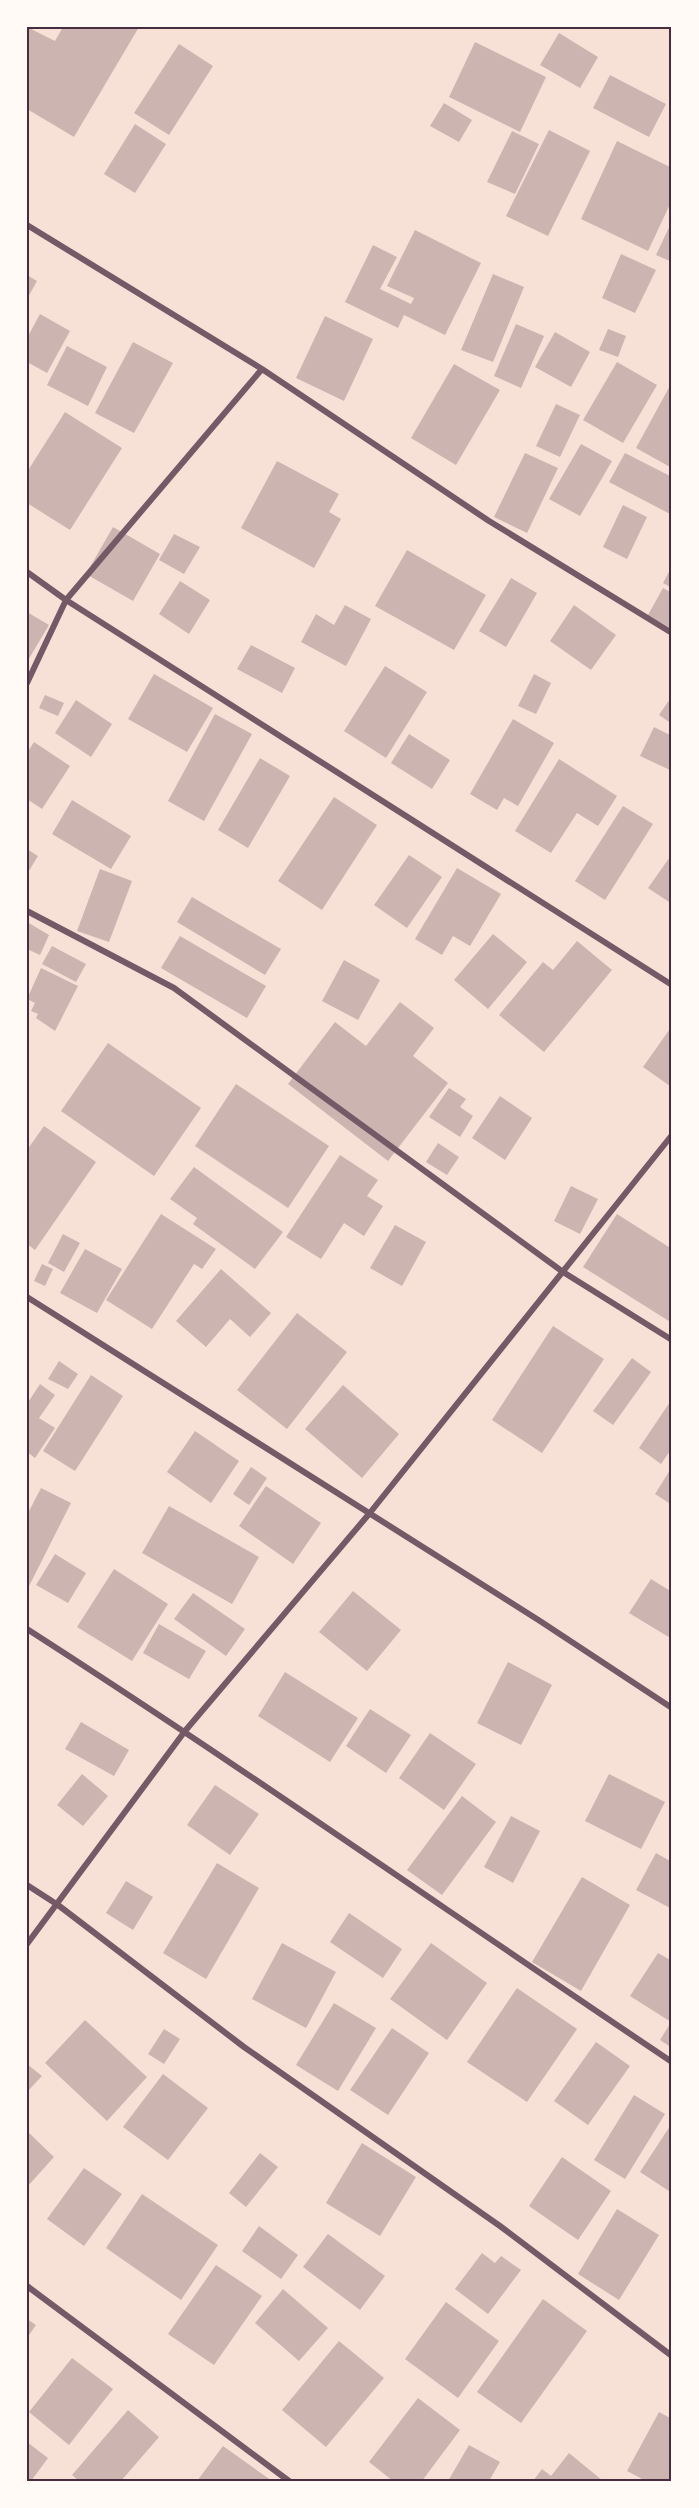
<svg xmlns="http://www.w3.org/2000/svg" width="699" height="2508" font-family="Helvetica,sans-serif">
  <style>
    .building { fill: #ccb4b1 }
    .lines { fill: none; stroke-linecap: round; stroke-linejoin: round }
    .minor { stroke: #755966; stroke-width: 6 }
    .neatline { fill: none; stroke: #4a2c40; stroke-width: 2 }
  </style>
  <rect width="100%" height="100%" fill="#f7e1d7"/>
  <path class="building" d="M27,27L55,41L63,27H139L74,137L27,109Z
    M559,33L598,57L580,88L540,65Z
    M475,42L546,77L520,132L449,97Z
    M179,44L213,66L169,135L134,113Z
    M610,75L666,104L649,137L593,108Z
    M444,103L472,120L459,142L430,126Z
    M135,124L166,144L135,193L104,174Z
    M549,130L590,151L548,236L506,216Z
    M512,131L539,144L515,194L487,182Z
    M617,141L672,168V200L648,251L581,219Z
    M672,221V262L656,255Z
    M415,230L481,263L445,335L404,315L398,328L345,302L373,245L397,257L380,289L411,304L414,298L387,286Z
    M621,254L656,270L635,313L602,298Z
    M493,274L524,287L493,362L461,350Z
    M27,275L37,281L27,299Z
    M40,314L70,331L47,373L27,362V338Z
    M325,316L373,339L344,401L296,378Z
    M516,324L544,336L521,388L494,376Z
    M608,329L626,336L618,357L599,350Z
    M555,332L590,352L571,387L535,367Z
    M133,342L173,363L134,433L95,413Z
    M67,346L107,367L88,406L47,385Z
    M617,362L657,385L623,443L583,420Z
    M454,364L500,390L456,465L411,438Z
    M672,382V468L636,448Z
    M556,404L580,415L560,457L536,446Z
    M65,412L122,448L70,530L27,503V472Z
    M581,444L612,461L580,516L549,499Z
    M525,453L558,468L527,533L494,517Z
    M625,453L672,477V515L609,482Z
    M277,461L339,494L329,512L341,519L314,568L241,528Z
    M623,505L647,517L627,559L603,547Z
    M113,527L160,554L133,601L86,574Z
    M174,534L200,547L184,574L159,560Z
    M407,550L486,595L454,650L375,606Z
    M672,566V588L663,583Z
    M511,578L537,593L506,647L479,631Z
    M180,581L210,600L189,634L159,614Z
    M663,588L672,593V629L648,615Z
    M345,605L371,619L346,666L301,642L316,614L334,625Z
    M574,605L616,635L591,670L550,641Z
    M27,612L49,625L27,662Z
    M251,645L295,668L282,693L237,669Z
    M385,666L427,692L386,758L344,731Z
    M154,674L213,708L187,752L128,719Z
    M534,674L551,683L536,714L518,706Z
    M45,695L64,703L58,716L39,708Z
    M672,696V724L659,715Z
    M76,700L112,724L91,757L55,733Z
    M215,714L252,734L204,821L168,801Z
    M513,719L554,743L518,806L504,798L497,810L470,794Z
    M654,727L672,736V771L640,756Z
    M409,734L450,760L432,789L391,763Z
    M34,742L70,766L42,809L27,799V753Z
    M260,758L290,776L248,848L218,830Z
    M559,759L617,796L598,826L577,813L551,853L515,831Z
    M334,797L377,825L322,910L278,881Z
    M72,800L131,836L111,869L52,834Z
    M623,806L653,824L605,900L575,881Z
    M27,849L38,856L27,874Z
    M672,854V904L648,888Z
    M409,855L442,877L407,928L374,905Z
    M457,868L501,894L470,946L453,936L442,955L415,939Z
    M100,869L132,881L109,942L77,931Z
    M192,897L281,949L265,975L177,922Z
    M27,922L49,935L40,955L27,949Z
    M493,934L527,962L488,1009L454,980Z
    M180,936L266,986L247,1018L161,968Z
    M577,941L612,970L544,1052L499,1015L543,962L553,970Z
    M52,946L86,964L76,982L42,964Z
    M344,960L380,980L358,1020L322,1001Z
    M41,968L78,986L55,1031L36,1018L38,1014L31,1011L35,1003L27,999Z
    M400,1002L434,1028L413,1056L448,1083L388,1161L288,1084L335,1022L366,1046Z
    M672,1026V1082L670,1086L643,1067Z
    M108,1043L201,1108L154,1176L61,1111Z
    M236,1084L329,1146L288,1208L195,1146Z
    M449,1088L466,1099L460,1107L473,1116L460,1137L429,1117Z
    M500,1096L532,1118L505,1160L472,1138Z
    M44,1126L96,1162L35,1250L27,1244V1150Z
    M438,1143L459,1157L447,1175L426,1162Z
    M340,1155L378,1180L367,1196L383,1206L364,1236L344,1223L321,1259L286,1237Z
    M194,1167L283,1232L255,1269L193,1224L197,1218L170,1199Z
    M571,1186L598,1199L580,1234L554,1221Z
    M161,1214L216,1249L202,1269L194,1264L152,1329L106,1300Z
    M617,1214L672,1249V1323L583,1267Z
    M395,1225L426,1242L402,1286L370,1268Z
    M63,1234L80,1243L64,1272L48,1263Z
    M85,1249L122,1269L97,1313L60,1293Z
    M42,1264L53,1269L45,1286L34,1281Z
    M221,1269L271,1313L250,1337L230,1319L206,1347L176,1321Z
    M297,1313L347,1352L287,1429L237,1390Z
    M553,1326L604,1359L542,1453L492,1420Z
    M632,1358L651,1372L613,1425L593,1411Z
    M59,1361L78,1374L68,1389L48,1379Z
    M91,1375L123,1396L75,1471L43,1451Z
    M40,1384L55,1395L39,1418L55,1428L35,1458L27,1452V1404Z
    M343,1385L399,1434L362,1478L305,1429Z
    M672,1399V1448L661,1464L639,1448Z
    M195,1431L239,1461L211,1503L167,1472Z
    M251,1467L267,1478L249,1505L233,1494Z
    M672,1467V1505L655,1494Z
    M266,1486L321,1523L293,1564L239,1526Z
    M41,1488L71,1503L27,1590V1515Z
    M169,1506L259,1557L232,1604L142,1553Z
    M55,1554L86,1573L68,1603L36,1585Z
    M114,1569L168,1604L132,1661L77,1627Z
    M651,1579L672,1592V1639L629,1613Z
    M353,1591L401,1630L367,1671L319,1632Z
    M193,1593L245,1629L226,1656L174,1619Z
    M159,1624L206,1651L189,1679L143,1653Z
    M508,1662L552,1685L521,1745L477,1723Z
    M285,1672L358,1718L330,1762L258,1716Z
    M370,1709L411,1735L386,1773L346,1746Z
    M81,1722L129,1750L114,1776L65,1749Z
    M430,1733L476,1764L444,1810L399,1778Z
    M82,1774L108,1796L83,1826L57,1805Z
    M609,1774L665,1802L641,1849L585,1821Z
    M215,1785L259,1814L230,1855L187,1825Z
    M462,1796L496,1822L442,1895L407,1870Z
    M511,1816L540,1831L513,1883L484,1867Z
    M656,1853L672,1862V1909L636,1890Z
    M217,1863L259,1888L206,1979L163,1953Z
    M582,1877L630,1905L581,1991L532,1962Z
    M126,1881L153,1897L133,1930L106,1913Z
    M349,1913L402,1949L383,1978L330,1942Z
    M282,1943L336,1972L306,2028L252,1999Z
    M431,1943L487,1983L447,2040L390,1999Z
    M658,1953L672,1961V2048L660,2040L671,2022L630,1996Z
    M517,1988L577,2029L527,2102L467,2062Z
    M334,2003L376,2028L338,2091L296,2065Z
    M85,2020L147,2077L107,2121L45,2063Z
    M392,2028L429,2053L388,2115L350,2090Z
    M164,2029L180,2039L164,2064L148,2054Z
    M596,2042L630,2066L588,2125L554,2101Z
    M27,2064L42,2076L27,2092Z
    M163,2074L208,2108L168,2160L123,2127Z
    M634,2095L665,2114L625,2179L594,2160Z
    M672,2123V2193L640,2172Z
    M27,2131L54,2157L27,2187Z
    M362,2143L416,2177L380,2236L326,2203Z
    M260,2153L278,2167L246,2207L229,2193Z
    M562,2157L611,2191L578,2240L529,2206Z
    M84,2168L122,2194L84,2246L47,2219Z
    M142,2194L218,2245L181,2300L106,2248Z
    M617,2209L659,2235L619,2300L578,2274Z
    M259,2226L298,2255L281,2279L242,2251Z
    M328,2234L385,2276L360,2310L303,2267Z
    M482,2253L495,2263L501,2256L521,2270L488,2314L455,2289Z
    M216,2265L262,2296L214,2365L168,2334Z
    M283,2289L328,2328L299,2361L255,2323Z
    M543,2299L587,2331L521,2423L477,2392Z
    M446,2302L499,2341L458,2398L405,2359Z
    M27,2319L36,2325L27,2338Z
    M339,2341L384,2378L326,2447L282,2410Z
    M72,2358L113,2389L69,2445L29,2412Z
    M418,2398L460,2430L422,2481H393L369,2462Z
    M128,2410L159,2437L121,2481H79L72,2475Z
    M659,2412L672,2419V2481H646L627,2471Z
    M27,2442L48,2458L31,2481H27Z
    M469,2445L500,2462L489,2481H448Z
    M223,2446L272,2481H197Z
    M569,2453L603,2481H533L542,2469L551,2476Z"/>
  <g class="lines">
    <path class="minor" d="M27,225L262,369L489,521L672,633
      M27,572L66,600L672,985
      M27,683L66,600L262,369
      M27,911L174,988L563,1272L672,1340
      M27,1297L540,1621L672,1708
      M27,1629C245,1769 457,1918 672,2062
      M27,1885L58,1905L244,2047L500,2226L672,2356
      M27,1944L185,1731L369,1514L672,1135
      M27,2286L289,2481"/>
  </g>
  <rect width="699" height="2508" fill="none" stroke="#fffaf5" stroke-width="57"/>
  <rect x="28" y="28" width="642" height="2452" class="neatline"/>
</svg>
